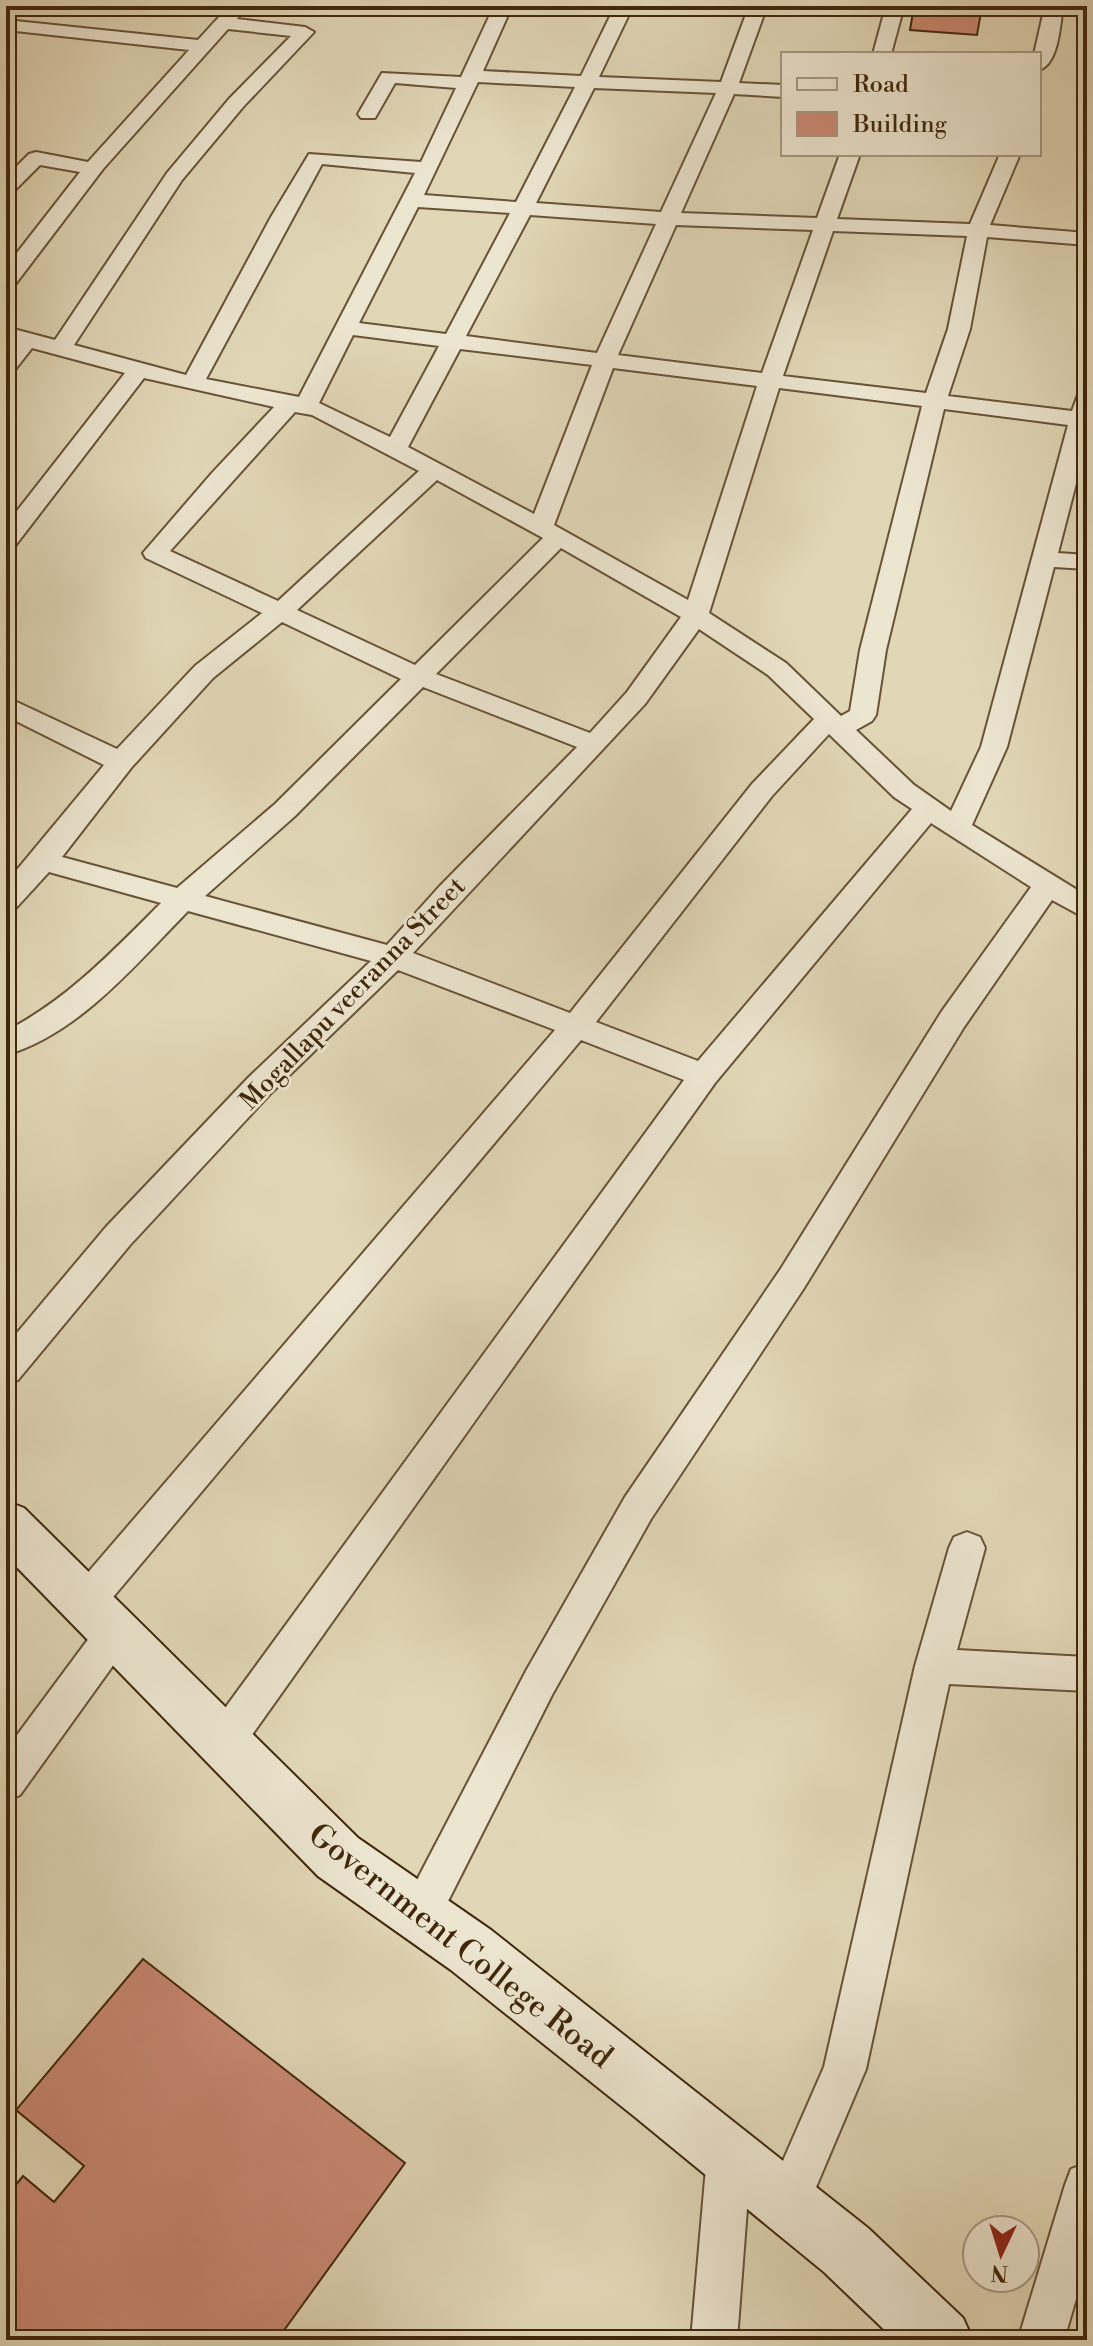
<svg xmlns="http://www.w3.org/2000/svg" width="1093" height="2346" font-family="'Libre Bodoni',serif">
  <style>
    .building { fill: #ca8974; stroke: #40270b; stroke-width: 2 }
    .lines { fill: none; stroke-linecap: round; stroke-linejoin: round }
    .minor-casing { stroke: #685336; stroke-width: 4 }
    .secondary-casing { stroke: #40270b; stroke-width: 4 }
    .minor { fill: #ece5d0; fill-rule: evenodd }
    .secondary { fill: #ece5d0; fill-rule: evenodd }
    .labels { text-anchor: middle; stroke-width: 6; stroke-linejoin: round; paint-order: stroke }
    .street-label { font-size: 26px; fill: #40270b; stroke: #ece5d0 }
    .near-street-label { font-size: 32px; fill: #40270b; stroke: #ece5d0 }
  </style>
  <rect width="100%" height="100%" fill="#e1d7b7"/>
  <filter id="stains"><feTurbulence type="fractalNoise" baseFrequency=".0025" numOctaves="4"/><feColorMatrix values="0 0 0 0 .2 0 0 0 0 .09 0 0 0 0 .02 0 0 0 .5 -.17"/></filter>
  <radialGradient id="worn" r=".72"><stop offset=".6" stop-color="#630" stop-opacity="0"/><stop offset="1" stop-color="#630" stop-opacity=".3"/></radialGradient>
  <path class="building" d="M914,6L982,7L977,35L910,30Z
    M143,1959L405,2163L277,2340H6V2197L23,2176L54,2202L84,2166L16,2110Z"/>
  <g class="lines">
    <defs>
      <path id="minor" d="M229,6L246,8L237,19L305,27L314,32L243,107L182,180L74,345L186,375L271,217L309,154L421,162L456,88L395,83L375,118H361L358,114L382,73L461,77L494,6H512L483,71L581,76L615,6H633L599,77L721,82L749,6H767L739,83L783,85V97L734,94L681,213L817,218L840,154H860L837,219L970,224L1000,154H1020L990,225L1087,233V245L987,237L970,329L948,396L1072,411L1079,392L1087,390V441L1058,553L1087,555V569L1054,567L1007,747L972,825L1087,896V919L1052,900L964,1027L804,1288L651,1519L552,1695L434,1929L420,1935L406,1929L400,1915L406,1901L526,1671L625,1497L780,1270L942,1011L1031,887L931,823L715,1083L237,1756L223,1761L209,1756L204,1743L209,1730L684,1080L581,1040L98,1615L85,1620L72,1615L66,1603L72,1591L555,1030L398,970L271,1093L130,1245L18,1380L6,1384V1346L106,1227L249,1077L371,961L188,911C136,964 80,1033 6,1055V1031C67,1000 113,951 161,903L49,872L16,908L6,911V883L104,765L6,716V697L117,749L195,666L262,613L146,558L143,553L212,473L274,407L144,378L15,546L6,548V525L125,373L32,348L14,371L6,373V351L13,343L6,341V327L55,340L167,173L229,99L291,36L228,29L103,169L14,286L6,287V267L80,172L40,165L13,192L6,194V177L29,154L36,152L88,162L189,50L6,30V20L198,40ZM478,82L575,87L516,202L424,195ZM594,88L716,93L661,212L536,203ZM322,164L415,173L299,397L206,379ZM418,207L510,213L446,334L359,323ZM530,215L656,224L597,353L466,336ZM676,225L813,230L762,373L618,355ZM833,231L967,236L948,329L926,393L783,376ZM353,335L439,346L390,437L319,403ZM460,349L592,365L534,514L408,447ZM613,368L757,386L688,600L554,525ZM779,388L922,406L860,650L850,711L841,716L786,663L709,613ZM944,409L1068,425L981,747L951,811L914,785L856,730L872,721L876,715L886,650ZM295,412L312,415L419,471L278,601L170,551ZM437,480L543,538L415,665L297,610ZM561,548L681,617L627,692L590,733L436,674ZM282,622L401,679L275,804L177,888L62,857L131,768L213,678ZM699,629L768,675L814,719L752,784L570,1013L413,953L645,704ZM423,687L577,747L439,887L387,945L205,896L295,816ZM829,734L894,797L912,809L698,1061L596,1022L772,796Z
        M886,6H904L891,54H873Z
        M1045,6H1063C1060,24 1059,64 1039,70V54H1034Z
        M967,1532L980,1537L985,1548L957,1650L1087,1657V1691L949,1684L866,2069L803,2218L787,2224L771,2218L765,2202L824,2067L915,1666L949,1548L954,1537Z
        M114,1617L127,1622L133,1634L127,1646L20,1795L6,1801V1750L101,1622Z
        M729,2134L745,2140L751,2156L737,2340H691L707,2156L713,2140Z
        M1087,2163V2261L1064,2340H1018L1065,2185L1071,2169Z"/>
      <path id="secondary" d="M6,1501L24,1508L358,1838L491,1930L868,2228L963,2318L973,2340H895L824,2272L635,2117L451,1970L318,1876L6,1556Z"/>
    </defs>
    <use href="#minor" class="minor-casing"/>
    <use href="#secondary" class="secondary-casing"/>
    <use href="#minor" class="minor"/>
    <use href="#secondary" class="secondary"/>
  </g>
  <g class="labels">
    <g class="street-label">
      <text transform="translate(352 993) rotate(-46)" y="9">Mogallapu veeranna Street</text>
    </g>
    <g class="near-street-label">
      <text transform="translate(461 1945) rotate(38)" y="11">Government College Road</text>
    </g>
  </g>
  <rect width="1093" height="2346" fill="none" stroke="#e1d7b7" stroke-width="32"/>
  <rect x="8" y="8" width="1077" height="2330" fill="none" stroke="#40270b" stroke-width="4"/>
  <rect x="16" y="16" width="1061" height="2314" fill="none" stroke="#40270b" stroke-width="2"/>
  <rect x="781" y="52" width="260" height="104" fill="#ece5d0" stroke="#a79981" stroke-width="2"/>
  <rect x="797" y="78" width="40" height="12" fill="#ece5d0" stroke="#a79981" stroke-width="2"/>
  <text x="853" y="92" font-size="24" fill="#40270b">Road</text>
  <rect x="797" y="112" width="40" height="24" fill="#ca8974" stroke="#a79981" stroke-width="2"/>
  <text x="853" y="132" font-size="24" fill="#40270b">Building</text>
  <g transform="translate(1001 2254) rotate(184)"><circle r="38" fill="#ece5d0" stroke="#a79981" stroke-width="2"/>
  <path d="M0-6L14 30L0 20L-14 30Z" fill="#8f2418"/>
  <text y="-12" font-size="22" font-weight="bold" text-anchor="middle" fill="#40270b">N</text>
  </g>
  <rect width="100%" height="100%" filter="url(#stains)"/>
  <rect width="100%" height="100%" fill="url(#worn)"/>
</svg>
